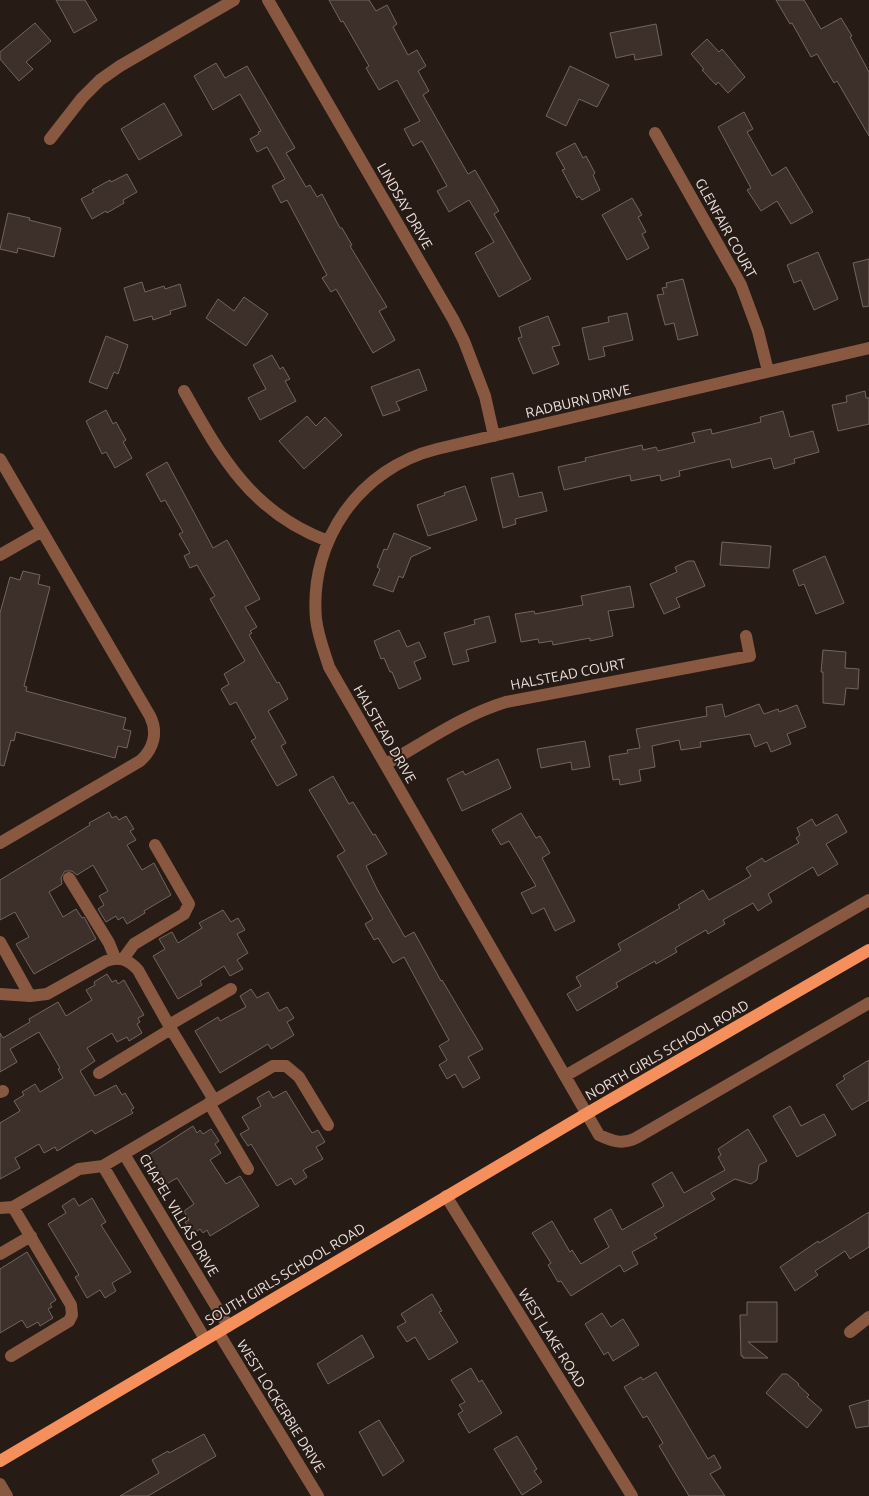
<svg xmlns="http://www.w3.org/2000/svg" width="869" height="1496" font-family="Ubuntu,sans-serif">
  <style>
    .building { fill: #3d302b; stroke: #73655e }
    .lines { fill: none; stroke-linecap: round; stroke-linejoin: round }
    .minor { stroke: #895840; stroke-width: 12 }
    .major { stroke: #f5905d; stroke-width: 12 }
    .labels { text-anchor: middle; stroke-width: 4; stroke-linejoin: round; paint-order: stroke }
    .street-label { font-size: 14px; fill: #eae1dd; stroke: #271b16 }
  </style>
  <rect width="100%" height="100%" fill="#271b16"/>
  <path class="building" d="M56,0H85L97,20L74,33Z
    M329,0H369L376,11L387,5L397,24L393,27L408,55L417,50L426,66L418,71L429,91L423,95L468,174L475,170L499,211L494,214L531,279L499,297L475,253L494,242L469,200L449,212L437,191L447,186L422,141L413,146L404,129L420,121L397,80L379,90L366,68L369,66L343,21L341,22Z
    M776,0H804L821,29L841,18L852,36L850,37L869,72V136L837,81L834,83L817,54L811,57L792,23L790,24Z
    M35,23L51,41L26,62L33,69L19,81L0,59V52Z
    M656,24L662,55L635,60L634,54L616,58L610,33Z
    M707,39L719,52L722,49L745,77L728,93L718,82L716,85L702,70L704,69L691,54Z
    M216,63L225,78L247,66L295,148L286,153L306,187L310,185L317,197L322,194L340,228H342L352,245L350,246L387,307L379,311L395,340L373,353L336,289L331,292L322,278L327,275L287,200L281,203L272,186L285,179L267,147L257,152L250,139L259,134L258,132L261,131L240,94L213,110L194,76Z
    M570,66L609,85L597,107L579,99L566,126L546,116Z
    M164,103L182,135L139,160L121,129Z
    M744,112L753,129L747,132L772,176L786,167L813,212L791,224L777,201L761,211L747,190L751,188L718,127Z
    M575,143L583,158L586,156L595,173L593,175L600,190L582,200L579,196L577,198L562,170L565,169L556,153Z
    M127,174L137,192L123,200L124,203L107,213L106,211L92,219L81,199L94,192L92,190L110,180L111,182Z
    M632,198L642,215L638,217L646,232L642,234L649,248L627,260L602,215Z
    M8,213L30,218L29,220L61,228L54,257L18,248L17,253L0,249Z
    M818,252L838,299L814,310L801,280L794,283L787,265Z
    M869,259V306L863,307L853,263Z
    M683,279L698,335L678,340L674,323L665,325L657,295L664,294L662,288L667,287L666,283Z
    M142,282L145,292L164,286L165,289L180,284L186,306L170,311L171,314L153,320L152,316L134,321L124,288Z
    M244,297L268,314L246,346L206,318L218,299L234,311Z
    M627,313L633,340L603,347L605,356L589,360L582,328L609,322L608,317Z
    M548,316L560,345L552,347L559,364L533,374L518,338L522,337L519,327Z
    M106,336L128,345L118,374L114,372L107,389L89,382Z
    M272,355L280,369L283,367L290,379L285,381L296,401L260,420L248,398L266,389L253,365Z
    M419,369L427,390L396,402L400,410L383,416L371,387Z
    M865,391L866,398H869V424L838,431L832,405L847,402L846,396Z
    M106,410L113,424L116,422L126,440L123,442L132,458L115,468L106,452L102,454L86,421Z
    M783,411L790,437L813,431L819,452L794,459L795,463L774,469L771,458L732,468L730,459L679,471L680,476L661,481L660,475L631,481L630,475L564,490L558,467L586,461L585,458L642,445L643,450L656,447L658,451L695,442L692,433L711,429L712,434L761,422L760,417Z
    M307,416L316,426L325,417L342,435L304,469L279,441Z
    M167,462L213,548L227,540L260,599L245,607L257,627L250,631L252,633L249,635L277,683L279,682L288,699L268,711L286,743L281,746L297,775L277,786L251,741L256,738L236,702L230,705L221,689L229,684L224,674L245,661L210,599L215,596L197,565L190,568L184,556L190,553L179,534L183,532L165,500L161,502L146,474Z
    M513,473L519,497L542,492L547,511L515,519L516,524L503,528L491,478Z
    M465,486L477,520L428,536L417,505L445,495L444,493Z
    M394,533L431,548L411,557L403,578L399,576L393,592L373,585L380,569L377,567L384,549L387,550Z
    M722,542L771,546L769,568L720,565Z
    M825,556L844,603L816,614L804,584L799,586L793,570Z
    M688,561H694L705,586L676,598L680,607L664,614L650,584L677,572L675,567Z
    M23,571L40,575L38,584L50,587L24,686L27,687L26,691L126,718L123,729L131,731L127,748L118,746L115,758L16,732L14,741L11,740L4,766L0,765V613L10,577L20,580Z
    M630,586L634,607L608,611L613,636L590,641V638L553,645L552,641L539,643L538,639L521,642L515,614L534,611L535,614L583,605L581,596Z
    M489,616L496,642L466,650L469,661L453,665L444,633L475,624L474,620Z
    M399,630L407,647L419,642L426,657L414,662L421,679L399,689L392,672H390L384,658L381,659L374,641Z
    M823,650L846,652L845,668L859,669L858,689L846,688L844,705L823,703V672H821Z
    M722,704L725,717L759,704L764,714L778,709L779,712L797,705L806,727L787,734L791,744L771,752L767,742L755,747L750,734L700,742L701,747L681,750L679,740L652,746L655,767L639,770L641,781L620,785L619,779L613,780L609,756L628,753L627,750L640,748L636,729L707,716L706,707Z
    M585,741L590,767L572,770L571,762L541,768L537,749Z
    M498,759L511,788L462,811L447,779L463,771L465,775Z
    M333,776L349,804L353,802L373,835L375,834L387,854L366,866L377,889L405,937L414,932L441,981L442,980L483,1049L468,1057L480,1078L463,1088L455,1074L447,1079L439,1065L447,1060L439,1046L449,1040L404,957L393,963L378,938L374,940L365,924L373,919L337,856L345,851L309,790Z
    M109,812L112,818L116,816L119,820L126,816L134,829L130,831L136,840L127,845L142,870L154,863L171,895L144,911L145,913L127,924L123,917L118,920L116,916L106,922L98,909L104,905L99,896L108,891L93,865L77,875L72,871H65L61,878L62,884L49,892L63,917L76,909L82,918L84,917L96,939L34,974L16,944L29,937L15,912L0,920V880L90,825L89,823Z
    M521,813L536,838L540,836L550,853L542,858L575,921L555,931L544,908L532,914L521,893L536,886L509,841L501,845L492,830Z
    M837,814L847,832L826,844L838,864L818,876L813,867L768,894L772,902L758,911L753,903L723,920L725,924L708,934L706,930L675,948L677,952L656,964L655,961L616,983L618,987L577,1011L567,994L581,986L576,977L621,950L618,944L680,908L678,905L703,890L709,900L741,882L751,876L746,868L762,858L765,862L799,843L796,838L800,835L797,828L812,819L816,826Z
    M223,910L231,922L238,918L245,930L237,934L248,953L237,960L243,969L230,976L224,966L200,981L202,985L178,999L153,956L165,949L159,939L172,932L178,943L202,928L199,923Z
    M107,974L112,982L116,980L118,984L124,980L144,1015L138,1018L140,1022L137,1024L142,1033L129,1041L127,1037L117,1042L112,1033L87,1048L95,1061L80,1071L95,1096L116,1085L122,1095L125,1093L134,1108L131,1110L133,1113L95,1134L92,1130L57,1151L55,1147L44,1153L39,1144L15,1158L20,1168L0,1179V1123L20,1111L14,1101L24,1095L22,1092L35,1084L40,1092L63,1078L58,1069L60,1068L39,1032L10,1049L17,1062L0,1072V1033L3,1038L30,1022L29,1019L58,1002L66,1016L92,1000L86,990L95,985L94,982Z
    M251,989L257,998L268,992L279,1011L287,1007L294,1018L287,1022L294,1035L271,1049L268,1044L220,1073L195,1031L218,1017L220,1021L246,1007L240,996Z
    M869,1060V1100L852,1110L836,1085L845,1079L843,1076Z
    M269,1091L273,1098L286,1091L312,1133L318,1130L325,1142L316,1147L323,1159L303,1170L307,1177L295,1185L291,1178L277,1186L251,1144L248,1146L240,1134L249,1129L242,1117L261,1106L257,1098Z
    M790,1106L801,1126L824,1114L836,1135L797,1157L773,1116Z
    M193,1126L197,1133L200,1130L203,1134L211,1129L219,1141L215,1144L221,1153L210,1160L226,1184L240,1176L259,1206L210,1236L207,1230L203,1233L200,1229L193,1234L185,1222L189,1220L184,1211L194,1204L177,1178L165,1185L145,1157Z
    M748,1129L767,1161L759,1165L757,1180L751,1184L735,1179L711,1193L715,1199L654,1234L657,1238L632,1252L638,1264L624,1272L620,1265L571,1296L561,1281L558,1282L548,1265L551,1263L532,1233L552,1221L570,1252L572,1250L581,1264L609,1247L594,1219L611,1209L622,1230L664,1206L652,1184L672,1172L684,1193L725,1170L718,1157L721,1155L718,1149Z
    M74,1198L79,1206L92,1198L106,1222L101,1225L131,1272L112,1283L116,1291L105,1298L100,1290L87,1298L75,1277L79,1275L48,1224L66,1213L62,1206Z
    M869,1212V1247L850,1259L845,1251L815,1271L818,1275L795,1291L780,1267L818,1241L819,1243Z
    M27,1252L56,1300L50,1304L52,1307L48,1309L53,1318L40,1326L38,1322L27,1328L22,1320L0,1333V1269Z
    M432,1294L442,1311L439,1312L458,1342L429,1360L415,1337L407,1342L397,1327L406,1322L401,1314Z
    M747,1302H777V1342H748L768,1358H743V1356H741L740,1315H747Z
    M602,1313L611,1327L623,1319L639,1345L613,1361L608,1352L604,1355L585,1324Z
    M362,1335L374,1357L328,1384L317,1364Z
    M471,1368L479,1382L482,1380L502,1413L469,1433L458,1414L463,1411L459,1405L465,1402L451,1380Z
    M656,1372L708,1459L714,1455L721,1468L710,1474L725,1496H689L659,1446L663,1443L647,1416L643,1418L624,1387L641,1377L643,1380Z
    M782,1374H787L799,1384L798,1385L809,1395L807,1397L822,1410L807,1428L766,1393Z
    M869,1400V1426L856,1428L849,1406Z
    M379,1420L404,1461L383,1476L359,1432Z
    M204,1434L216,1456L148,1496H120L159,1473L152,1460L168,1451L169,1453Z
    M517,1436L537,1469L534,1471L542,1482L522,1495L494,1449Z"/>
  <g class="lines">
    <path class="minor" d="M268,0L453,319L464,341L485,396L494,436
      M655,133L741,285L758,331L768,371
      M50,139L82,98L100,80L120,66L234,0
      M869,348L437,449C360,468 309,540 316,619C318,636 324,651 329,667L599,1135C612,1141 622,1145 636,1138L869,1003
      M184,391C221,457 252,513 328,541
      M0,459L150,716C158,732 154,749 140,761L0,843
      M0,555L42,531
      M386,764C425,742 463,715 506,702L750,656L746,636
      M69,878L109,943L115,958
      M0,942L30,996
      M123,959L134,944L184,914L189,904L155,845
      M0,994L30,996L47,994L106,961C119,956 128,959 138,970L171,1029L214,1100
      M169,1025L231,989
      M99,1073L171,1029
      M565,1076L869,900
      M0,1092L3,1091
      M209,1103L248,1169
      M124,1154L228,1326
      M103,1166L205,1339
      M446,1196L632,1496
      M0,1208L13,1207L79,1169L103,1166L273,1066H286L299,1077L328,1125
      M0,1254L31,1236
      M218,1332L318,1496
      M850,1332L869,1317
      M11,1356L69,1321L72,1315L71,1305L13,1207
      M0,1484L7,1496"/>
    <path class="major" d="M0,1461L586,1114L869,950"/>
  </g>
  <g class="labels">
    <g class="street-label">
      <text transform="translate(405 206) rotate(60)" y="5">LINDSAY DRIVE</text>
      <text transform="translate(726 228) rotate(61)" y="5">GLENFAIR COURT</text>
      <text transform="translate(578 401) rotate(-13)" y="5">RADBURN DRIVE</text>
      <text transform="translate(568 674) rotate(-11)" y="5">HALSTEAD COURT</text>
      <text transform="translate(385 734) rotate(60)" y="5">HALSTEAD DRIVE</text>
      <text transform="translate(667 1050) rotate(-30)" y="5">NORTH GIRLS SCHOOL ROAD</text>
      <text transform="translate(179 1215) rotate(59)" y="5">CHAPEL VILLAS DRIVE</text>
      <text transform="translate(285 1274) rotate(-31)" y="5">SOUTH GIRLS SCHOOL ROAD</text>
      <text transform="translate(552 1338) rotate(58)" y="5">WEST LAKE ROAD</text>
      <text transform="translate(281 1406) rotate(58)" y="5">WEST LOCKERBIE DRIVE</text>
    </g>
  </g>
</svg>
